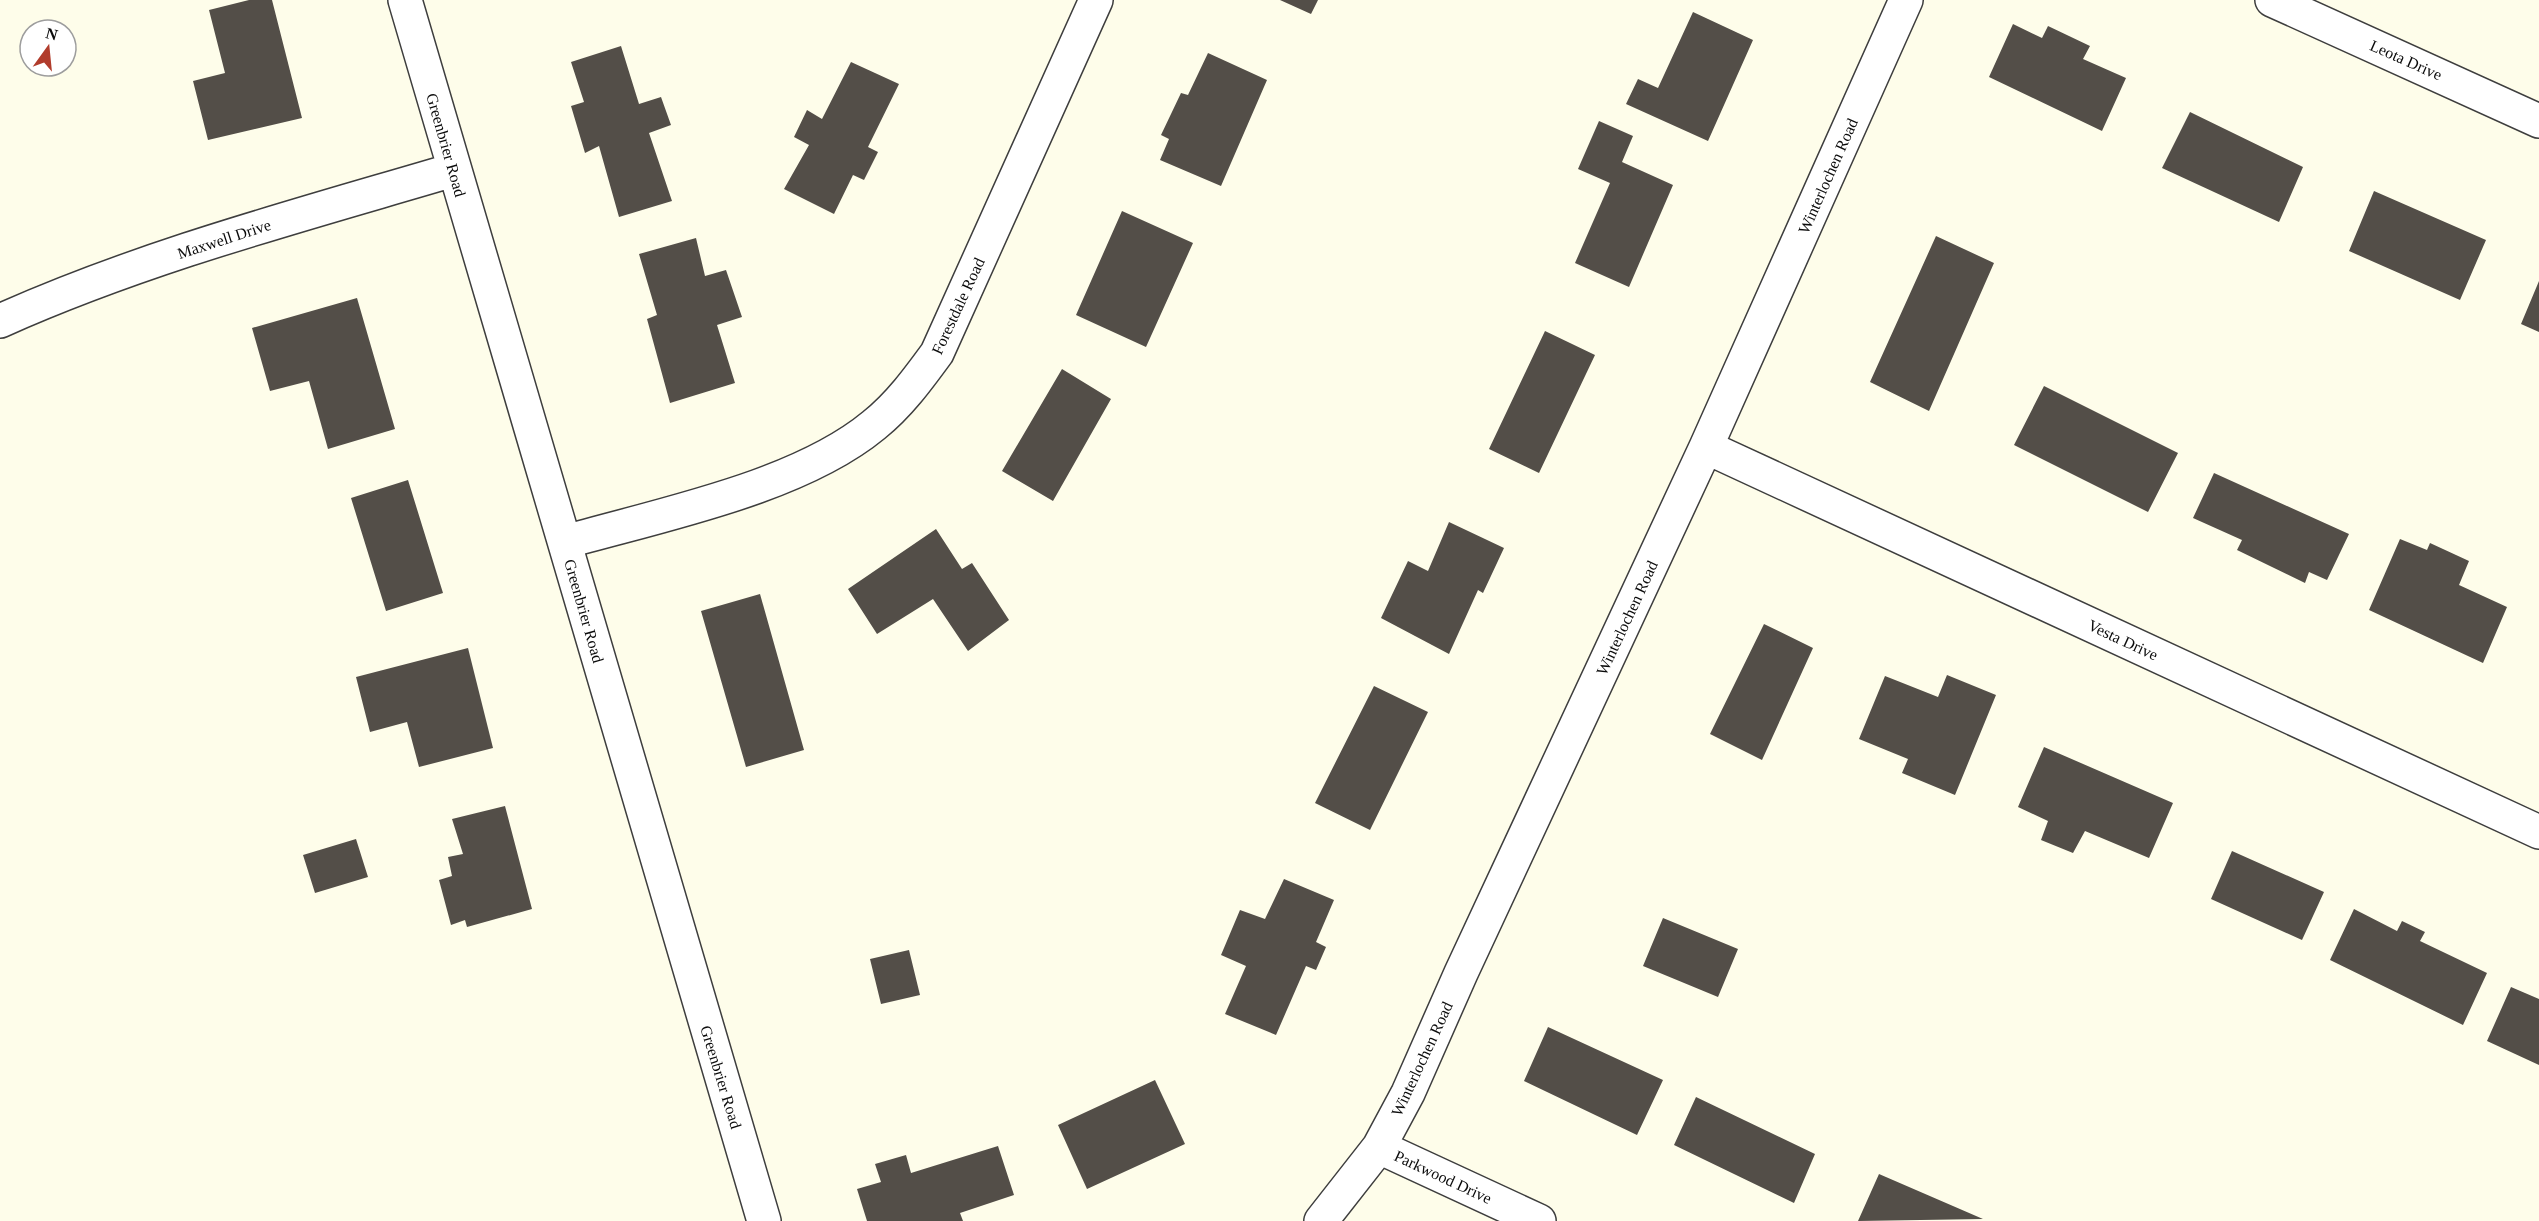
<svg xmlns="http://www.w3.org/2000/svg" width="2539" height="1221" viewBox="0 0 2539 1221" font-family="Georgia,serif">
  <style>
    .building { fill: #534e48 }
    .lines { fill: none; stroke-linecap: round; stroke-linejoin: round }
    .minor-casing { stroke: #3e3e3e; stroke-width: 36 }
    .minor { stroke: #fff; stroke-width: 33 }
    .labels { text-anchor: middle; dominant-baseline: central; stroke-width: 6; stroke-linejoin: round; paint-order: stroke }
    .street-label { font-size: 16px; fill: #0b0b0b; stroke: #fff }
  </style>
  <rect width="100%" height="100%" fill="#fefdea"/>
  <path class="building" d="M249,0H272L302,118L208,140L193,81L225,73L209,10Z
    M1280,0H1318L1311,14Z
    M1693,12L1753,40L1708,141L1626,104L1638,79L1658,88Z
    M2013,24L2042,38L2048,26L2090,46L2083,59L2126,78L2102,131L1989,77Z
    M621,46L639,104L661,97L671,125L649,133L672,201L619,217L599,146L585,153L571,106L584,102L571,62Z
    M1208,53L1267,80L1221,186L1160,160L1169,139L1161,135L1181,93L1188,95Z
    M851,62L899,84L868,147L878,152L864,180L853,175L834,214L784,189L809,145L794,137L807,110L822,119Z
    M2190,112L2303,167L2279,222L2162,168Z
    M1599,121L1633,136L1622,162L1673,185L1629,287L1575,263L1610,183L1578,169Z
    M2374,191L2486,240L2460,300L2349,251Z
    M1122,211L1193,243L1146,347L1076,315Z
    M1936,236L1994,263L1929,411L1870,382Z
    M696,238L705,276L726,270L742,317L717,325L735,383L670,403L647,319L657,315L639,254Z
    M2539,281V332L2521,324Z
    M357,298L395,429L328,449L309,381L270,391L252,328Z
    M1545,331L1595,355L1539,473L1489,449Z
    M1062,369L1111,399L1053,501L1002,471Z
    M2044,386L2178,453L2148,512L2014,445Z
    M2214,473L2349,534L2327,580L2309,572L2305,583L2237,550L2242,540L2193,518Z
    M408,480L443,593L386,611L351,498Z
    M1449,522L1504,548L1483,593L1478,590L1449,654L1381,618L1408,561L1428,571Z
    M936,529L962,569L972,563L1009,620L968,651L933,599L877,634L848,589Z
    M2400,539L2427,550L2430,543L2469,561L2459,585L2507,607L2483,663L2369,610Z
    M760,594L804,750L746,767L701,611Z
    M1764,624L1813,648L1762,760L1710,734Z
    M468,648L493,748L419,767L407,722L370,732L356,677Z
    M1947,675L1996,695L1955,795L1902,773L1908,759L1859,739L1885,676L1938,697Z
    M1374,686L1428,712L1370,830L1315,803Z
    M2044,747L2173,803L2149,858L2085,831L2073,853L2041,840L2048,821L2018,807Z
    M505,806L532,909L467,927L465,920L451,925L439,880L452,876L448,857L463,854L452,819Z
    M356,839L368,877L315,893L303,855Z
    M2232,851L2324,892L2302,940L2211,899Z
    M1284,879L1334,900L1316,942L1326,947L1316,970L1306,966L1276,1035L1225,1014L1246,966L1221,955L1240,910L1265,919Z
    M2354,909L2397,931L2402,921L2425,932L2420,941L2487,973L2463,1025L2330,960Z
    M1663,918L1738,949L1718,997L1643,966Z
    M909,950L920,995L881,1004L870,959Z
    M2511,987L2539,999V1065L2487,1041Z
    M1548,1027L1663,1080L1637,1135L1524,1081Z
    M1155,1080L1185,1144L1087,1189L1058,1125Z
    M1696,1097L1815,1154L1794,1203L1674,1145Z
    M998,1146L1014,1195L960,1213L963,1221H867L857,1189L881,1182L875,1164L906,1155L911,1173Z
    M1879,1174L1983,1219L1858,1221Z"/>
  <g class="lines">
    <defs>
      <path id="minor" d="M405,0L764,1221
        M2272,0L2539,121
        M0,321C145,256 301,215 453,170
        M1706,447L2539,832
        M565,542C659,515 798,488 874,425C899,405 918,379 937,353L1096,0
        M1379,1147L1539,1221
        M1321,1221L1379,1147L1408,1093L1461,973L1706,447L1906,0"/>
    </defs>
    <use href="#minor" class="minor-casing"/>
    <use href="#minor" class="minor"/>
  </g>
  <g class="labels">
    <g class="street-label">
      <text transform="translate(2406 60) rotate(24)">Leota Drive</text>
      <text transform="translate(446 145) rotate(74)">Greenbrier Road</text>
      <text transform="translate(1828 176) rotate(-66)">Winterlochen Road</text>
      <text transform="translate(224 239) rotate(-18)">Maxwell Drive</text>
      <text transform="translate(958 306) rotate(-65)">Forestdale Road</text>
      <text transform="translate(584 611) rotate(74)">Greenbrier Road</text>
      <text transform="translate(1627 618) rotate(-65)">Winterlochen Road</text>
      <text transform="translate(2123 640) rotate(25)">Vesta Drive</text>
      <text transform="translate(1422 1059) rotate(-65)">Winterlochen Road</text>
      <text transform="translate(721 1077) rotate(73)">Greenbrier Road</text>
      <text transform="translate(1443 1177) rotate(25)">Parkwood Drive</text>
    </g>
  </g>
  <g transform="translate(48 48) rotate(15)"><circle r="28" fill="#ffffff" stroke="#9d9d9d" stroke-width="1.5"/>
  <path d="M0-4.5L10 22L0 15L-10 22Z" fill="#b13c2c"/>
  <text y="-9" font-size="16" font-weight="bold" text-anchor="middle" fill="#0b0b0b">N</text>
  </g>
</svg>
